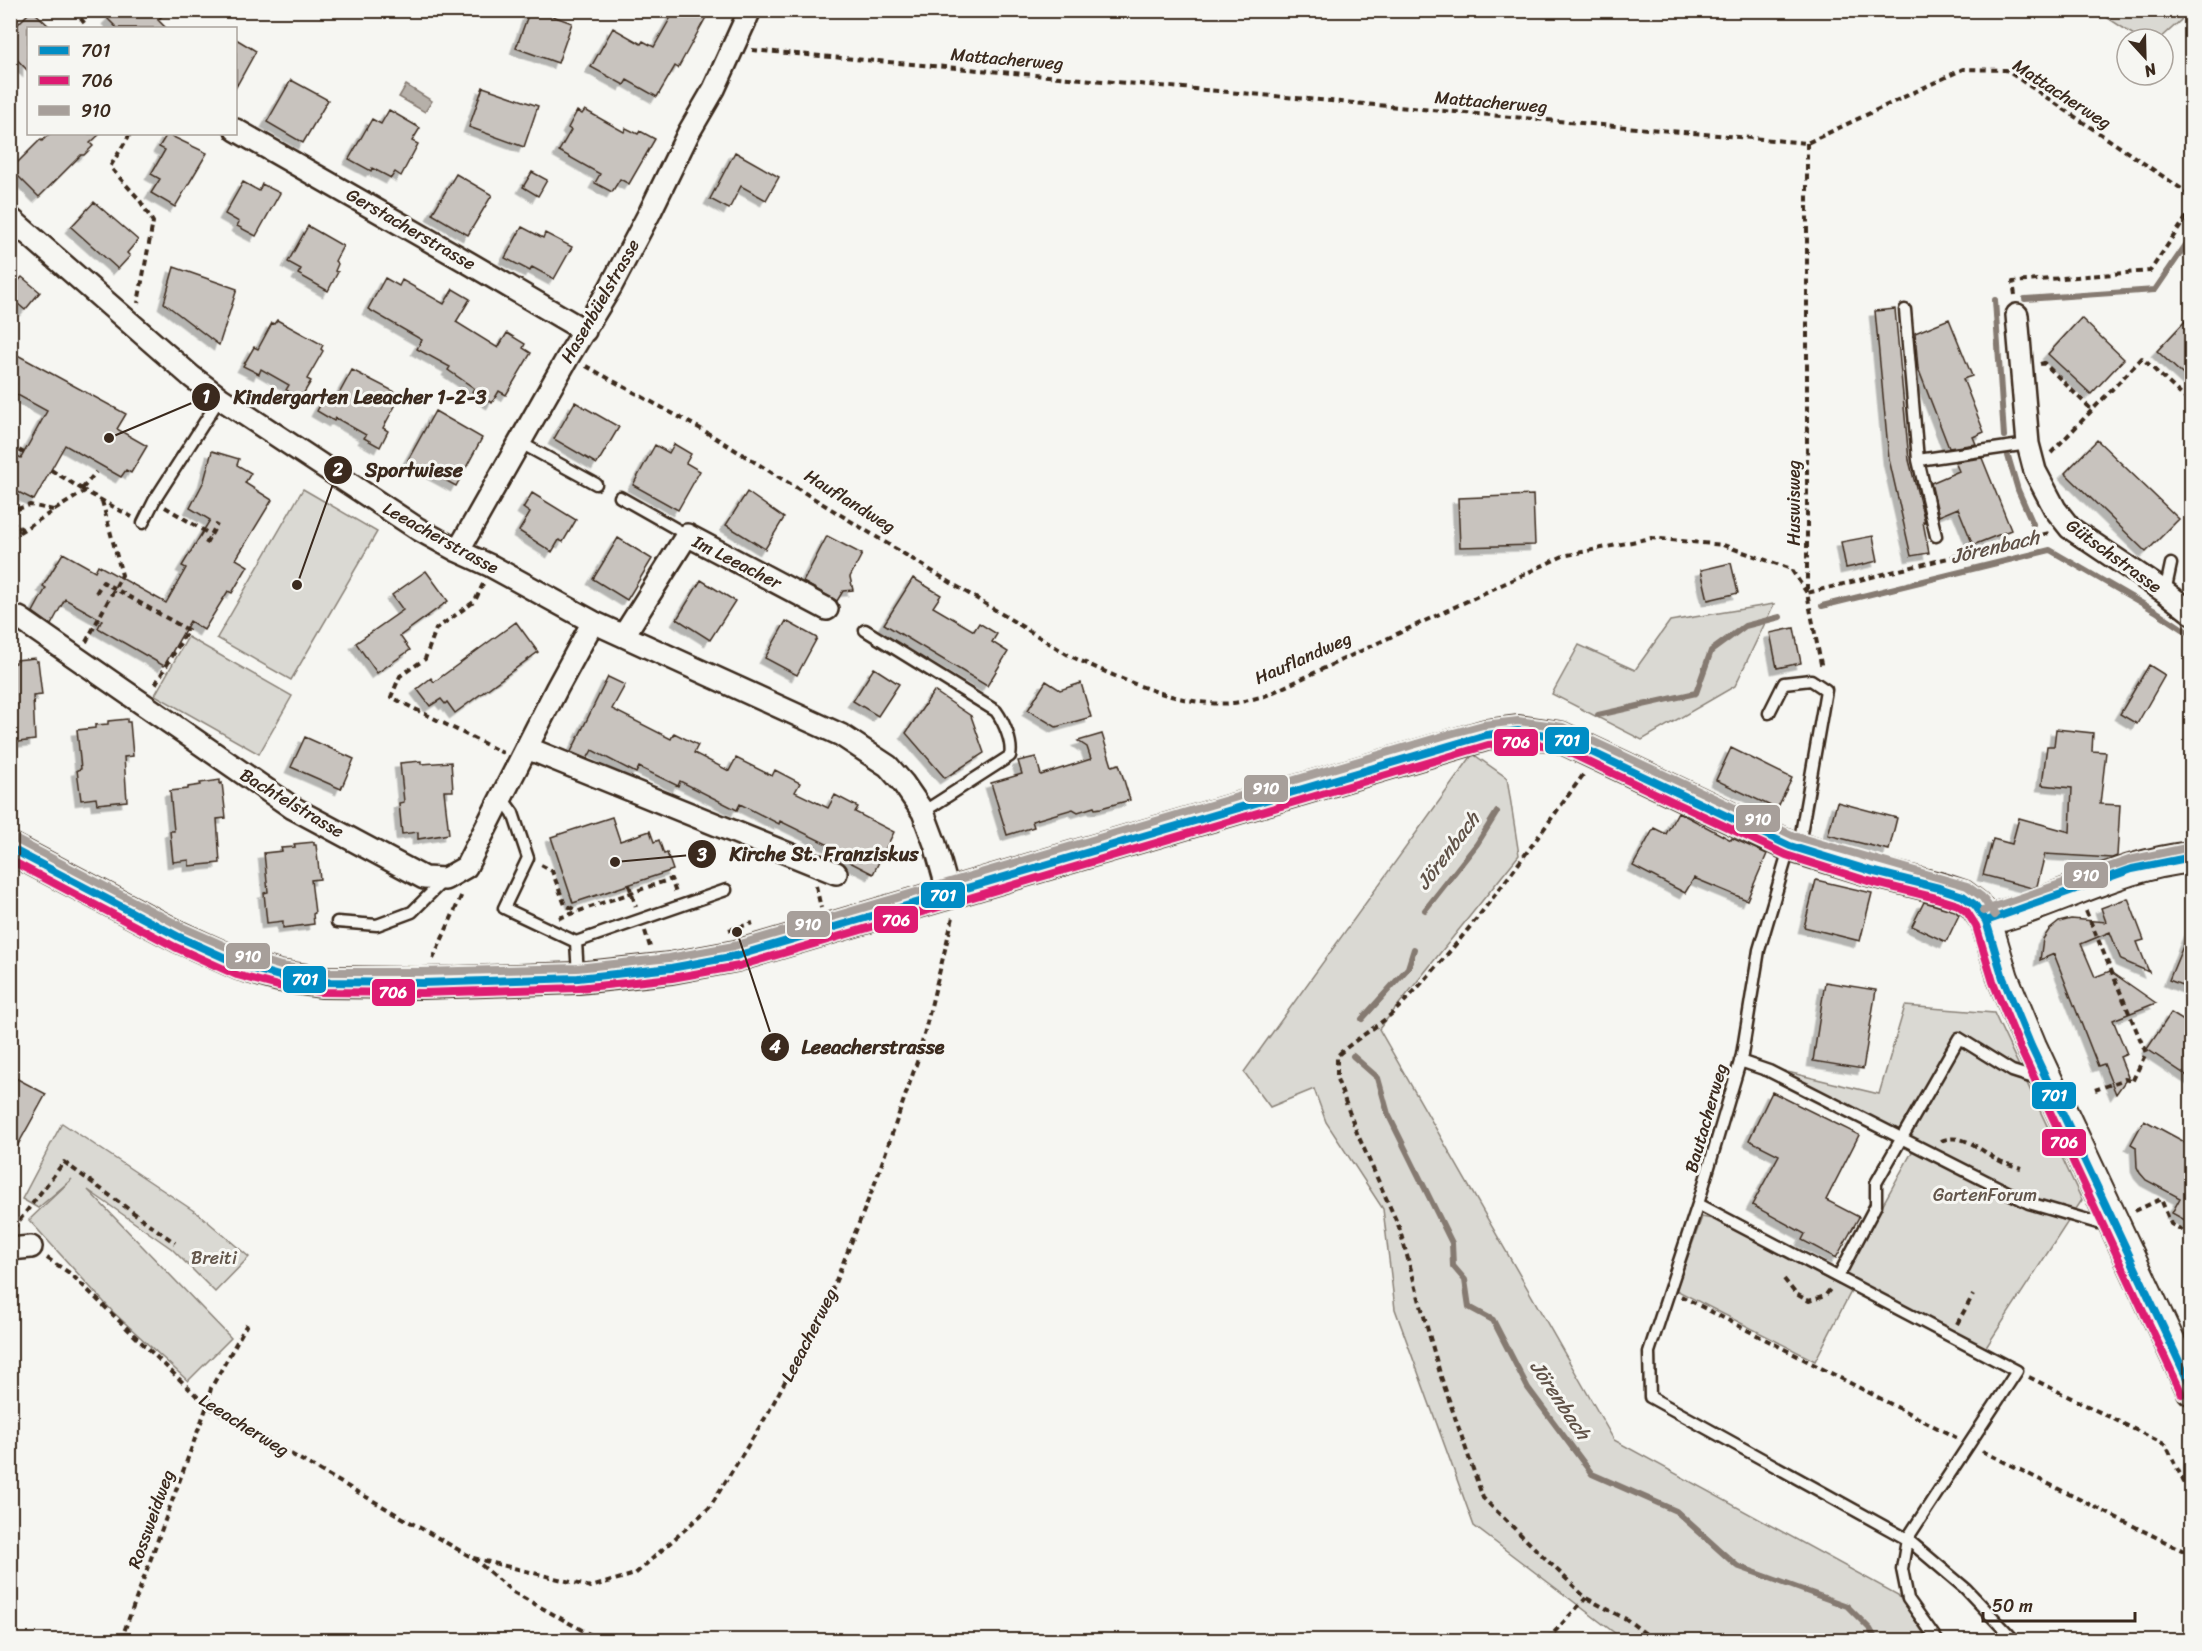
<svg xmlns="http://www.w3.org/2000/svg" width="2202" height="1651" viewBox="0 0 2202 1651" font-family="Sriracha,sans-serif">
  <style>
    .green { fill: #dad9d3; stroke: #8a8278; stroke-width: 1.5 }
    .water { fill: #b6b0a9; stroke: #857a71; stroke-width: 1.5 }
    .lines { fill: none; stroke-linecap: round; stroke-linejoin: round }
    .stream { stroke: #857a71; stroke-width: 6 }
    .building { fill: #c8c3be; stroke: #3b2a1e; stroke-width: 1.5; filter: url(#shadow) }
    .service-casing { stroke: #3b2a1e; stroke-width: 15 }
    .minor-casing { stroke: #3b2a1e; stroke-width: 26 }
    .secondary-casing { stroke: #3b2a1e; stroke-width: 34 }
    .path { stroke: #3b2a1e; stroke-width: 4; stroke-dasharray: 6 4.5; stroke-linecap: butt }
    .service { stroke: #f6f6f2; stroke-width: 10 }
    .minor { stroke: #f6f6f2; stroke-width: 21 }
    .secondary { stroke: #f6f6f2; stroke-width: 30 }
    .bus-1-casing { stroke: #f6f6f2; stroke-width: 12 }
    .bus-2-casing { stroke: #f6f6f2; stroke-width: 12 }
    .bus-3-casing { stroke: #f6f6f2; stroke-width: 12 }
    .bus-1 { stroke: #008dc5; stroke-width: 8 }
    .bus-2 { stroke: #de1a72; stroke-width: 8 }
    .bus-3 { stroke: #a79f9a; stroke-width: 8 }
    .labels { text-anchor: middle; dominant-baseline: central; stroke-width: 6; stroke-linejoin: round; paint-order: stroke }
    .street-label { font-size: 18px; fill: #3b2a1e; stroke: #f6f6f2 }
    .park-label { font-size: 18px; fill: #63564b; stroke: #f6f6f2 }
    .water-label { font-size: 20px; font-style: italic; fill: #605248; stroke: #f6f6f2 }
    .leader { fill: none; stroke: #3b2a1e; stroke-width: 2 }
    .callout-dot { fill: #3b2a1e; stroke: #f6f6f2; stroke-width: 2 }
    .mark-label { font-size: 18px; text-anchor: middle; font-weight: bold; fill: #fff }
    .callout-label { font-size: 20px; text-anchor: middle; font-weight: bold; fill: #3b2a1e; stroke: #f6f6f2; stroke-width: 6; stroke-linejoin: round; paint-order: stroke }
    .line-badge { stroke: #f6f6f2; stroke-width: 2 }
    .badge-label { font-size: 16px; text-anchor: middle; font-weight: bold; fill: #fff }
  </style>
  <defs>
    <filter id="shadow"><feDropShadow dx="-5.5" dy="5.5" stdDeviation="0" flood-color="#0004"/></filter>
  </defs>
  <rect width="100%" height="100%" fill="#f6f6f2"/>
  <filter id="ink" filterUnits="userSpaceOnUse"><feTurbulence type="fractalNoise" baseFrequency=".0167" numOctaves="2"/><feDisplacementMap in="SourceGraphic" scale="12" xChannelSelector="R" yChannelSelector="G"/><feConvolveMatrix kernelMatrix="1 2 1 2 8 2 1 2 1" color-interpolation-filters="sRGB"/></filter>
  <g filter="url(#ink)">
    <path class="green" d="M2097,11H2183L2181,20L2160,39H2140Z
      M303,489L377,532L291,680L217,638Z
      M1774,604L1735,686L1642,740L1552,694L1579,645L1635,670L1670,621Z
      M188,637L292,696L259,754L155,695Z
      M1473,754L1507,778L1519,855L1379,1029L1614,1440L1898,1595L1928,1640H1624L1474,1526L1395,1309L1383,1209L1326,1122L1314,1089L1270,1107L1244,1072Z
      M1905,1006L1994,1013L2082,1200L1985,1349L1856,1282L1815,1361L1676,1290L1702,1217L1717,1220L1838,1285L1918,1141L1775,1069L1879,1094Z
      M62,1123L200,1215L249,1257L215,1292L172,1249L88,1190L231,1338L188,1381L113,1312L29,1220L72,1179L38,1208L22,1199Z"/>
    <path class="water" d="M406,85L432,101L425,112L399,97Z"/>
    <g class="lines">
      <path class="stream" d="M2025,299L2155,290L2192,236
        M1995,300L2004,436
        M2008,456L2018,490L2033,524
        M1822,606L2050,550L2157,612L2192,635
        M1598,715L1696,693L1711,651L1745,626L1780,617
        M1425,910L1477,844L1497,812
        M1362,1019L1408,968L1414,949
        M1353,1056L1378,1078L1388,1114L1452,1243L1453,1266L1465,1280L1469,1307L1493,1320L1528,1388L1592,1474L1676,1511L1737,1566L1847,1606L1870,1629L1876,1640"/>
    </g>
    <path class="building" d="M32,10L51,28H28V71L10,52V35L17,28H14Z
      M117,10H168L158,20L166,28H117L108,19Z
      M530,10H536L572,23L558,63L516,48Z
      M675,10H710L678,68L675,66L657,97L627,80L624,85L591,67L613,28L641,44L643,41L654,47Z
      M236,39L256,51L236,87Z
      M291,80L328,100L303,143L267,122Z
      M483,87L538,106L524,147L469,127Z
      M389,110L420,128L412,141L418,144L401,176L395,172L391,178L372,168L371,171L349,159L372,119L381,124Z
      M585,110L624,132L626,128L638,134L640,131L655,139L629,184L620,179L612,192L595,183L600,174L559,151L571,130L568,128L577,111L582,114Z
      M49,134H100L90,143L93,146L84,155H81L39,197L11,169L41,139L42,141Z
      M167,134L207,153L175,207L151,193L160,179L151,174L165,150L159,147Z
      M735,152L779,177L766,200L741,186L729,209L710,199Z
      M532,172L547,180L538,196L523,187Z
      M456,174L492,195L468,235L432,214Z
      M243,182L259,191L262,184L280,193L256,236L237,226L239,222L225,214Z
      M94,202L138,240L127,253L130,256L118,269L71,227Z
      M308,226L343,246L335,261L338,264L335,271L338,272L328,291L298,274L301,269L288,262Z
      M522,227L543,238L545,233L572,247L554,279L532,267L530,271L505,258Z
      M174,267L237,289L219,345L164,303Z
      M22,277L40,292L25,310L10,297V290Z
      M385,278L399,286L402,280L444,304L453,289L470,299L456,322L498,348L507,333L525,344L523,348L531,353L506,395L499,391L492,403L472,392L474,388L448,370L450,367L417,349L422,340L368,309Z
      M1895,309L1909,460L1925,522H1923L1929,553L1911,556L1889,459L1875,311Z
      M2192,314V383L2157,351Z
      M2081,318L2124,359L2091,394L2048,354Z
      M1949,319L1972,376L1963,379L1984,432L1973,437L1976,444L1949,448L1918,368L1915,333Z
      M277,320L323,345L321,349L323,351L307,379L311,381L301,398L286,390L289,385L261,369L259,374L243,366L254,347L258,349L272,323L274,324Z
      M10,351L126,414L117,429L147,446L131,473L126,470L121,477L65,445L34,500L10,488V452L21,458L47,411L12,392L16,384L10,381Z
      M352,370L401,395L383,428L388,431L380,447L364,438L366,435L336,418L334,421L317,411L324,398L334,403Z
      M575,402L619,427L597,464L554,439Z
      M435,411L482,438L456,486L408,460Z
      M2097,440L2179,519L2146,552L2065,473Z
      M674,444L691,454L686,463L700,471L678,510L633,485L655,445L669,453Z
      M212,451L239,459L237,465L251,473L245,483L272,500L236,559L248,566L232,593L228,591L204,630L190,621L164,666L98,628L102,620L65,599L51,625L33,612L46,588L43,586L63,553L95,571L98,565L166,603L186,568L182,566L210,520L190,508L204,481Z
      M1982,458L2011,530L1973,545L1958,508L1939,516L1931,483L1959,471L1955,462Z
      M747,492L784,518L765,549L726,525Z
      M532,493L576,520L563,542L559,540L552,552L519,531L530,513L523,508Z
      M1533,495L1535,545L1460,547L1458,498Z
      M827,536L862,554L850,577L853,590L843,591L837,601L803,582Z
      M1873,536L1878,561L1846,568L1841,542Z
      M618,538L652,559L627,600L593,579Z
      M1731,563L1738,593L1708,600L1701,570Z
      M426,571L448,601L400,636L410,650L377,673L356,643L403,610L392,595Z
      M913,578L941,595L933,607L974,631L979,623L997,634L992,642L1008,652L987,686L884,624Z
      M701,580L735,601L710,640L677,619Z
      M786,621L817,638L797,675L765,658Z
      M516,622L538,652L455,713L447,702L445,704L441,699L430,706L417,689L431,678L434,682Z
      M1794,628L1801,663L1777,668L1770,633Z
      M35,658L36,661H38L42,695L33,696L35,740L10,743V663H16V660Z
      M2149,665L2165,675L2137,724L2120,714Z
      M874,668L899,684L878,716L853,701Z
      M608,677L625,685L612,709L671,739L674,733L698,745L694,753L729,771L736,758L772,776L775,770L800,783L795,792L828,808L835,795L858,807L855,812L894,832L873,874L830,852L833,847L780,821L779,824L740,804L737,810L680,781L678,786L639,767L636,773L592,750L587,759L571,752Z
      M1046,681L1060,690L1081,683L1091,717L1056,727L1028,710Z
      M934,691L971,716L984,753L945,778L906,733Z
      M127,719V722H130L133,756L124,757L127,801L97,804L96,798L81,800L77,770L81,769L77,730L95,728V725L108,724V721Z
      M2056,729L2093,733L2092,751L2106,752L2100,804L2120,805L2117,856L2112,858L2045,854L2037,886L2032,888L1983,875L1993,839L2012,844L2019,818L2070,832L2072,788L2042,785L2047,746H2054Z
      M1102,734L1112,766L1119,764L1130,800L1101,808L1095,809L1094,807L1078,812L1073,809L1032,821L1034,827L1007,835L991,783L1022,774L1018,761L1036,757L1041,775L1091,759L1087,747L1078,741Z
      M305,737L354,759L341,789L291,767Z
      M1731,748L1792,778L1777,809L1716,780Z
      M421,761V764L451,762L453,791H444L449,834L418,839V832L402,834L399,803L404,802L400,763Z
      M220,780V784L222,783L226,818L217,819L220,863L189,866V860L173,862L170,831H174L170,791L188,789V787L201,785L200,783Z
      M1837,802L1897,818L1889,850L1828,835Z
      M1678,812L1731,840L1732,838L1767,854L1747,900L1694,878L1685,893L1633,866L1654,828L1666,834Z
      M612,817L620,841L650,831L654,842L659,840L664,854L667,853L673,870L573,903L551,837Z
      M314,842V845H316L320,879L311,880L315,913L313,914L314,924L283,928V921L267,923L264,893L268,892L264,853L282,851L281,848L295,847L294,844Z
      M1816,880L1872,893L1860,941L1804,927Z
      M2128,898L2144,940L2137,942L2149,972L2121,960L2110,932L2081,944L2095,977L2110,971L2156,1003L2113,1020L2127,1054L2120,1057L2128,1077L2116,1094L2104,1064L2098,1066L2054,954L2040,960L2043,939L2049,930L2059,922L2071,919L2106,922L2101,908Z
      M1924,902L1955,911L1959,915L1946,942L1912,926Z
      M2191,927H2192V989L2169,980Z
      M1825,982L1876,990L1863,1069L1813,1061Z
      M2171,1013L2192,1026V1079L2147,1049Z
      M10,1075L46,1094L10,1159Z
      M1772,1092L1859,1135L1826,1200L1859,1217L1836,1258L1802,1240L1805,1234L1752,1205L1779,1155L1749,1140Z
      M2144,1120L2192,1146V1224L2172,1213L2180,1198L2146,1180L2140,1173L2137,1167L2136,1147L2131,1144Z"/>
    <g class="lines">
      <defs>
        <path id="service" d="M1905,310L1918,460
          M519,442L596,484
          M620,497L687,535
          M143,523L154,501L220,398
          M1936,536L1918,460L2028,444
          M2165,592L2171,564
          M865,630L996,711C1004,722 1013,743 1010,756L923,812
          M1769,713L1784,683L1811,680L1826,690L1799,845
          M502,798L513,813L528,858L504,908L576,942L578,975
          M1789,849L1759,950L1742,1055L1698,1204L1649,1352L1650,1397L1907,1539L1966,1589L2014,1640
          M337,922L377,925L412,912L445,879
          M576,942L726,890
          M1740,1061L1769,1071L2029,1203L2098,1223L2108,1219
          M1698,1204L2017,1371L1907,1539L1902,1569L1908,1599L1937,1640
          M1838,1277L1876,1205V1183L1959,1038L2012,1071L2040,1080"/>
        <path id="minor" d="M236,130L469,263L585,331
          M10,218L192,377L220,398L418,529L458,551L491,566L593,622L841,735L888,766L903,783L923,812L935,844L949,894
          M2017,315L2028,444L2035,471L2055,509L2070,528L2165,592L2192,613
          M458,551L568,357L610,288L650,212L689,132L714,89L750,10
          M19,618L293,808L424,878L445,879L466,867L557,688L593,622
          M624,635L687,535L827,609
          M527,748L836,873
          M10,1249L31,1247"/>
        <path id="secondary" d="M10,848L179,937L241,965L279,976L321,982L422,983L578,978L671,968L736,956L1486,735L1518,731L1560,737L1790,846L1871,871L1939,888L1963,896L1975,905L1986,921L2003,978L2031,1046L2192,1390
          M1986,921C2003,915 2021,911 2038,904C2090,885 2135,863 2192,857"/>
      </defs>
      <use href="#service" class="service-casing"/>
      <use href="#minor" class="minor-casing"/>
      <use href="#secondary" class="secondary-casing"/>
      <path class="path" d="M74,10L86,25
        M752,50L1807,143L1963,69L2006,70L2192,196
        M130,134L110,167L139,199L153,222L138,303
        M1807,143V593L2049,533
        M2015,295L2013,282L2150,271L2192,209
        M2040,364L2044,363L2092,410
        M586,366L701,429L1070,656C1117,677 1180,708 1233,703C1244,702 1255,698 1265,696L1563,556L1651,538L1723,545L1791,569L1807,593L1822,669
        M10,445L24,453
        M2051,453L2142,358L2192,405
        M51,470L85,491
        M82,489L96,472
        M165,507L211,535
        M10,516L14,510L30,505L53,510
        M10,521L22,529
        M10,538L85,491L132,517
        M206,544L217,524
        M483,584L475,601L436,629L425,659L400,676L391,697L503,753
        M96,593L103,582L188,630L153,688
        M86,642L122,575L102,501
        M1583,775C1526,853 1469,936 1401,1005C1382,1025 1357,1037 1337,1056V1079L1357,1133L1399,1227L1441,1377L1483,1498L1586,1598L1626,1619L1654,1640
        M541,865L552,871L565,905L578,911
        M629,885L636,907
        M816,886L821,908
        M2086,911L2146,1053L2132,1082L2125,1079L2095,1090
        M559,918L671,879L676,893
        M729,930L753,923
        M645,931L650,947
        M433,959L463,892
        M1941,1141C1965,1131 1982,1153 2002,1162C2008,1164 2015,1166 2021,1168
        M2135,1211L2161,1199L2171,1224L2192,1235
        M13,1229L64,1162L175,1243
        M47,1258L71,1274L207,1406L473,1558L591,1587L635,1574L709,1508L767,1415L827,1303L875,1183L918,1059L953,917
        M1784,1279L1796,1294L1809,1301L1825,1296L1831,1288
        M1681,1296L1957,1438
        M1957,1324L1973,1295
        M2029,1377L2166,1445L2192,1499
        M1982,1451L2192,1555
        M473,1558L513,1592L600,1640
        M121,1640L207,1406L211,1388L247,1324
        M1547,1640L1586,1598"/>
      <use href="#service" class="service"/>
      <use href="#minor" class="minor"/>
      <use href="#secondary" class="secondary"/>
      <defs>
        <path id="bus-1" d="M10,848L179,937L241,965L279,976L321,982L422,983L578,978L671,968L736,956L1486,735L1518,731L1560,737L1790,846L1871,871L1939,888L1963,896L1975,905L1986,921L2003,978L2031,1046L2192,1389
          M1986,921L2132,869L2192,857"/>
        <path id="bus-2" d="M10,860L175,947L237,975L278,986L321,992L422,993L578,988L672,978L739,966L1488,745L1518,742L1557,747L1786,855L1868,881L1936,898L1958,905L1967,912L1976,926L1993,982L2021,1050L2182,1394"/>
        <path id="bus-3" d="M15,839L184,928L245,955L281,966L322,972H422L577,968L669,958L734,946L1450,734L1483,725L1518,721L1563,727L1794,836L1967,886L1982,897L1995,915
          M1983,911L2129,860L2191,847"/>
      </defs>
      <use href="#bus-1" class="bus-1-casing"/>
      <use href="#bus-2" class="bus-2-casing"/>
      <use href="#bus-3" class="bus-3-casing"/>
      <use href="#bus-1" class="bus-1"/>
      <use href="#bus-2" class="bus-2"/>
      <use href="#bus-3" class="bus-3"/>
    </g>
  </g>
  <g class="labels">
    <g class="street-label">
      <text transform="translate(1007 59) rotate(5)">Mattacherweg</text>
      <text transform="translate(2062 94) rotate(33)">Mattacherweg</text>
      <text transform="translate(1491 102) rotate(5)">Mattacherweg</text>
      <text transform="translate(411 229) rotate(30)">Gerstacherstrasse</text>
      <text transform="translate(600 301) rotate(-60)">Hasenbüelstrasse</text>
      <text transform="translate(850 501) rotate(32)">Hauflandweg</text>
      <text transform="translate(1794 503) rotate(-90)">Huswisweg</text>
      <text transform="translate(441 538) rotate(29)">Leeacherstrasse</text>
      <text transform="translate(2114 556) rotate(36)">Gütschstrasse</text>
      <text transform="translate(737 562) rotate(27)">Im Leeacher</text>
      <text transform="translate(1303 658) rotate(-24)">Hauflandweg</text>
      <text transform="translate(292 803) rotate(31)">Bachtelstrasse</text>
      <text transform="translate(1706 1118) rotate(-74)">Bautacherweg</text>
      <text transform="translate(809 1335) rotate(-63)">Leeacherweg</text>
      <text transform="translate(244 1425) rotate(32)">Leeacherweg</text>
      <text transform="translate(151 1519) rotate(-70)">Rossweidweg</text>
    </g>
    <g class="park-label">
      <text x="1985" y="1195">GartenForum</text>
      <text x="214" y="1258">Breiti</text>
    </g>
    <g class="water-label">
      <text transform="translate(1995 547) rotate(-13)">Jörenbach</text>
      <text transform="translate(1448 851) rotate(-53)">Jörenbach</text>
      <text transform="translate(1560 1400) rotate(56)">Jörenbach</text>
    </g>
  </g>
  <path class="leader" d="M109 438L206 397M297 585L338 470M615 862L702 854M737 932L775 1047"/>
  <g class="callout-dot">
    <circle cx="109" cy="438" r="6"/>
    <circle cx="297" cy="585" r="6"/>
    <circle cx="615" cy="862" r="6"/>
    <circle cx="737" cy="932" r="6"/>
    <circle cx="206" cy="397" r="15"/>
    <circle cx="338" cy="470" r="15"/>
    <circle cx="702" cy="854" r="15"/>
    <circle cx="775" cy="1047" r="15"/>
  </g>
  <g class="mark-label">
    <text x="206" y="403">1</text>
    <text x="338" y="476">2</text>
    <text x="702" y="861">3</text>
    <text x="775" y="1053">4</text>
  </g>
  <g class="callout-label">
    <text x="360" y="404">Kindergarten Leeacher 1-2-3</text>
    <text x="414" y="477">Sportwiese</text>
    <text x="824" y="861">Kirche St. Franziskus</text>
    <text x="873" y="1054">Leeacherstrasse</text>
  </g>
  <g class="line-badge">
    <rect x="1544" y="726" width="46" height="29" rx="6" fill="#008dc5"/>
    <rect x="1493" y="728" width="46" height="29" rx="6" fill="#de1a72"/>
    <rect x="1243" y="774" width="46" height="29" rx="6" fill="#a79f9a"/>
    <rect x="1735" y="804" width="46" height="29" rx="6" fill="#a79f9a"/>
    <rect x="2063" y="861" width="46" height="28" rx="6" fill="#a79f9a"/>
    <rect x="920" y="881" width="46" height="28" rx="6" fill="#008dc5"/>
    <rect x="873" y="905" width="46" height="29" rx="6" fill="#de1a72"/>
    <rect x="786" y="910" width="45" height="28" rx="6" fill="#a79f9a"/>
    <rect x="225" y="942" width="46" height="28" rx="6" fill="#a79f9a"/>
    <rect x="282" y="965" width="45" height="29" rx="6" fill="#008dc5"/>
    <rect x="371" y="978" width="45" height="29" rx="6" fill="#de1a72"/>
    <rect x="2031" y="1081" width="46" height="29" rx="6" fill="#008dc5"/>
    <rect x="2041" y="1128" width="46" height="29" rx="6" fill="#de1a72"/>
  </g>
  <g class="badge-label">
    <text x="1567" y="746">701</text>
    <text x="1516" y="748">706</text>
    <text x="1266" y="794">910</text>
    <text x="1758" y="825">910</text>
    <text x="2086" y="881">910</text>
    <text x="943" y="901">701</text>
    <text x="896" y="926">706</text>
    <text x="808" y="930">910</text>
    <text x="248" y="962">910</text>
    <text x="305" y="985">701</text>
    <text x="393" y="998">706</text>
    <text x="2054" y="1101">701</text>
    <text x="2064" y="1148">706</text>
  </g>
  <rect width="2202" height="1651" fill="none" stroke="#f6f6f2" stroke-width="36"/>
  <rect x="18" y="18" width="2166" height="1615" fill="none" stroke="#3b2a1e" stroke-width="2" filter="url(#ink)"/>
  <rect x="27" y="27" width="210" height="108" fill="#f6f6f2" stroke="#aba49d" stroke-width="1.5"/>
  <rect x="39" y="46" width="30" height="9" fill="#008dc5" stroke="#aba49d" stroke-width="1.5"/>
  <text x="81" y="57" font-size="18" fill="#3b2a1e">701</text>
  <rect x="39" y="76" width="30" height="9" fill="#de1a72" stroke="#aba49d" stroke-width="1.5"/>
  <text x="81" y="87" font-size="18" fill="#3b2a1e">706</text>
  <rect x="39" y="106" width="30" height="9" fill="#a79f9a" stroke="#aba49d" stroke-width="1.5"/>
  <text x="81" y="117" font-size="18" fill="#3b2a1e">910</text>
  <g transform="translate(2145 57) rotate(158)"><circle r="28" fill="#f6f6f2" stroke="#aba49d" stroke-width="1.5"/>
  <path d="M0-4.5L10 22L0 15L-10 22Z" fill="#3b2a1e"/>
  <text y="-9" font-size="16" font-weight="bold" text-anchor="middle" fill="#3b2a1e">N</text>
  </g>
  <path d="M1983 1612v9h152v-9" fill="none" stroke="#3b2a1e" stroke-width="3"/>
  <text x="1992" y="1612" font-size="18" fill="#3b2a1e" stroke="#f6f6f2" stroke-width="4.5" paint-order="stroke">50 m</text>
</svg>
